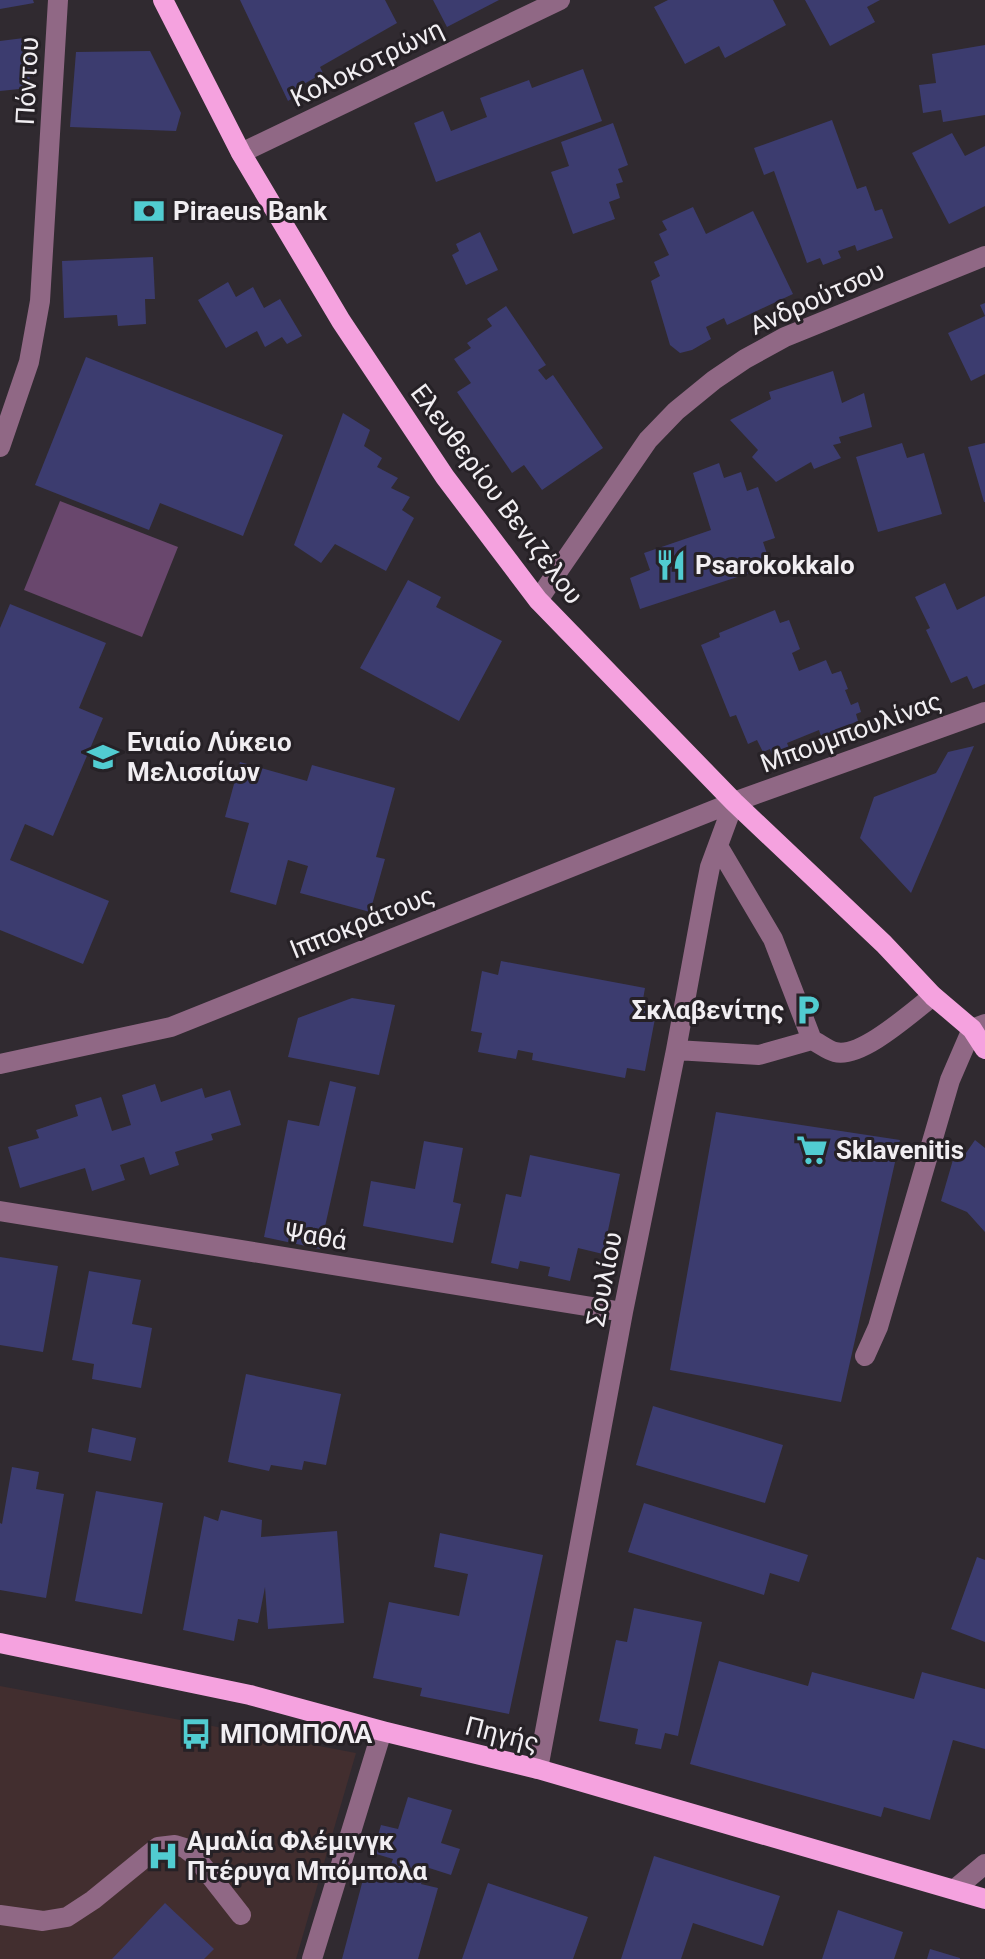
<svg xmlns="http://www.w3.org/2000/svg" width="985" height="1959" viewBox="0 0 985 1959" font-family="Roboto,sans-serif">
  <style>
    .medical { fill: #422e2f }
    .green { fill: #69476d }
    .building { fill: #3c3c6f }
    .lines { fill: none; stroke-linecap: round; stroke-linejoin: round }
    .minor { stroke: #906885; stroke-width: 20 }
    .major { stroke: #f5a2df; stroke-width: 20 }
    .labels { text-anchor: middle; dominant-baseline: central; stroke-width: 6; stroke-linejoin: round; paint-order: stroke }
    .street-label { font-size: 26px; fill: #f1eef2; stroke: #262126 }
    .poi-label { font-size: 26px; font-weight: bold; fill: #f1eef2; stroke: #262126; text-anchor: start }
  </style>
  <rect width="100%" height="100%" fill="#302a30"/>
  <path class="medical" d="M0,1686L356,1753L296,1959H0Z"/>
  <path class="green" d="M60,501L178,547L142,637L24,590Z"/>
  <path class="building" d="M0,0H33L34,3L0,9Z
    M240,0H385L397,23L320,67L323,73L297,88L300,93L288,101Z
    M433,0H499L447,27Z
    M668,0H773L786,25L725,58L719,46L685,64L654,7Z
    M805,0H880L867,7L875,22L830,46Z
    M32,37L29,88L0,91V41Z
    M985,45V115L943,122L941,110L923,113L919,85L936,83L932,54Z
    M150,51L181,113L176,131L70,127L76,52Z
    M583,69L602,121L436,182L414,123L443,111L451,131L487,117L480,98L529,80L532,88Z
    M832,120L857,189L866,186L875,211L882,209L893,238L857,251L855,245L838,251L841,258L823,265L820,258L807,263L774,171L764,175L754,148Z
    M613,123L628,165L618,169L623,182L616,184L620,198L609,202L615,219L573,234L551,172L569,166L561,142Z
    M952,133L965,156L985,146V206L949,224L912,153Z
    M693,207L706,234L753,211L793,294L727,325L724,318L706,327L711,339L692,350L680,353L670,345L651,281L660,276L654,262L669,255L659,234L667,230L662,221Z
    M480,232L498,270L466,285L452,255L459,251L456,244Z
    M153,257L155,299H145L146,324L118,326L117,315L64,318L62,261Z
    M228,282L236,297L253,287L264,308L280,299L302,336L287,344L282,337L265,347L257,331L226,348L198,300Z
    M985,303V374L971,381L948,333L985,316L980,305Z
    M506,306L546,365L538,370L546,380L553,375L603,448L542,490L524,465L512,473L457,392L471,383L454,359L471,348L467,343L492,326L487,319Z
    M86,357L283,435L243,536L160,503L149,530L35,485Z
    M833,371L842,403L864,393L872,427L839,437L841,443L833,445L841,458L814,469L811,462L776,482L752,457L758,450L730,420L771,399L769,392Z
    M343,413L370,430L364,446L382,458L377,467L398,478L391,488L410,497L402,510L414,518L386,571L335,544L321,563L294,545Z
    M902,443L907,458L924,453L942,514L878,532L856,457Z
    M985,443V502H984L968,447Z
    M719,463L724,478L741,472L747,491L758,487L775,538L763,542L771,566L640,609L630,578L650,570L644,553L711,530L693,473Z
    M408,580L441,597L436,607L502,641L459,721L360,668Z
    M945,583L957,610L985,596V684L973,689L967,676L951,683L926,630L930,628L915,597Z
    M10,604L106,643L79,708L103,718L53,836L25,824L10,860L109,901L83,964L0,930V628Z
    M775,610L780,623L789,620L800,649L792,653L799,671L826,660L832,674L841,671L848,689L845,690L851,705L858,702L861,712L856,714L858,721L821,736L819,730L787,743L789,748L772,755L770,749L763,752L757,740L748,744L736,715L730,717L701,645L720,637L719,633Z
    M974,746L911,893L860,838L874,797L936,773L948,752Z
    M240,762L307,781L312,765L395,788L376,857L385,859L370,912L300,893L308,866L288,860L276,905L230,892L249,823L225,817Z
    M501,961L645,988L642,1005L657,1008L645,1071L627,1068L625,1078L532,1060L533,1053L518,1050L516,1059L478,1052L482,1033L471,1031L482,971L498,975Z
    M352,998L395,1005L379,1075L288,1057L298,1018Z
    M330,1081L356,1087L320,1249L264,1237L288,1120L319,1126Z
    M155,1084L161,1102L202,1088L205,1098L230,1090L241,1125L211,1134L213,1140L175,1152L179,1165L150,1175L144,1157L120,1165L125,1180L92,1191L85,1168L20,1188L8,1147L39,1138L36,1130L78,1116L75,1105L101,1097L112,1131L131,1125L122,1095Z
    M716,1112L900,1140L841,1402L670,1370Z
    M975,1140L985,1148V1232L967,1212L941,1201L957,1146L966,1153Z
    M424,1141L463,1148L453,1202L461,1204L453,1243L363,1226L371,1181L415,1189Z
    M530,1155L620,1174L603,1254L578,1248L570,1281L548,1276L550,1267L520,1261L518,1269L491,1263L506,1194L521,1197Z
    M0,1257L58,1266L43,1352L0,1345Z
    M89,1271L141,1280L132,1324L152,1328L141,1388L92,1379L94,1364L72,1360Z
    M246,1374L341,1394L326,1465L304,1461L302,1470L271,1465L269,1471L228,1462Z
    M653,1406L783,1445L765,1503L636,1465Z
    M92,1428L136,1438L131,1461L88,1452Z
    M12,1467L39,1472L36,1489L64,1494L46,1598L0,1590V1523L2,1524Z
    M96,1491L163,1503L142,1614L75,1601Z
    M644,1503L808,1555L799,1582L770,1573L764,1595L628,1552Z
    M221,1510L262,1520L261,1537L337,1531L344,1623L268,1629L265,1587L258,1623L238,1619L234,1641L183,1630L204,1516L218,1521Z
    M440,1533L543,1555L509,1714L420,1696L422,1688L373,1678L389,1602L459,1616L468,1574L434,1567Z
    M977,1557L985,1560V1642L951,1629Z
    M634,1608L702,1622L678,1736L665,1733L661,1749L635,1744L638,1729L599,1721L616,1640L627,1642Z
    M719,1661L808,1686L812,1672L914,1699L922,1672L985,1689V1749L953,1740L930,1820L884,1807L881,1817L690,1764Z
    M408,1797L452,1810L441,1843L460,1849L451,1875L426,1867L421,1884L438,1888L418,1959H342L366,1868L387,1874L393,1859L373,1853L381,1825L398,1829Z
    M654,1856L780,1896L763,1946L693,1923L681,1959H621Z
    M488,1883L588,1917L573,1959H462Z
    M165,1903L214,1949L204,1959H112Z
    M838,1910L903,1932L894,1959H822Z
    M930,1949L960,1958V1959H927Z"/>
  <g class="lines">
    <path class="minor" d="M241,153L560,0
      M0,447L29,362L40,301L58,0
      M538,600L648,440L676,411L714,380L745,359L785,337L985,256
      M718,846L773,939L812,1040C819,1043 827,1050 835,1052C861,1059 912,1012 933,996
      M676,1050L759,1055L812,1040
      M0,1064L171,1027L734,802L985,712
      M0,1211L623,1312
      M865,1356L878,1327L950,1080L972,1029L985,1024
      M538,1769L623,1312L676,1050L705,892L710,867L734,802
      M955,1889L985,1864
      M0,1915L43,1921L67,1917L93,1900L158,1847L175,1845L185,1848L194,1855L241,1915
      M312,1959L382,1731"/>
    <path class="major" d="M163,0L241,153L341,321L445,477L538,600L734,802L884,944L933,996L972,1029L985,1049
      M0,1643L250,1695L382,1731L538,1769L985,1899"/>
  </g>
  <defs>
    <symbol id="bank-bare" viewBox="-9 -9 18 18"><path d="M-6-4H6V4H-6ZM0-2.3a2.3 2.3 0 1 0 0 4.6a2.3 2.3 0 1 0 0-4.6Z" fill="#51ccd1" stroke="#262126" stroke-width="2.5" paint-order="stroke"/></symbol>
    <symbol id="restaurant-bare" viewBox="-9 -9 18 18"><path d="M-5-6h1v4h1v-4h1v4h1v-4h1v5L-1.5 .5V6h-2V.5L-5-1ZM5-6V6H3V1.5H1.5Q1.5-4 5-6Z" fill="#51ccd1" stroke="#262126" stroke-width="2.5" paint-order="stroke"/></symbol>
    <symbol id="school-bare" viewBox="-9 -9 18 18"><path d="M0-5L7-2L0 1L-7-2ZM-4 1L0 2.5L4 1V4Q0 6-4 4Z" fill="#51ccd1" stroke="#262126" stroke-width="2.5" paint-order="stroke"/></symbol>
    <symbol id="parking-bare" viewBox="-9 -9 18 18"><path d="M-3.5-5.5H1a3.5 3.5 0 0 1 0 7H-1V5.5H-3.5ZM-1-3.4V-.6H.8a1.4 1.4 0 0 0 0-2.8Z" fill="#51ccd1" stroke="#262126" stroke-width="2.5" paint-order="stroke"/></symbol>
    <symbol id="supermarket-bare" viewBox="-9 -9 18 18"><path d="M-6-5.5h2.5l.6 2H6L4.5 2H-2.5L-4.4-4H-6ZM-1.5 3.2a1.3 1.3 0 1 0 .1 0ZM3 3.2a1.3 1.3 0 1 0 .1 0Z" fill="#51ccd1" stroke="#262126" stroke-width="2.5" paint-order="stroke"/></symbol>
    <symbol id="bus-bare" viewBox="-9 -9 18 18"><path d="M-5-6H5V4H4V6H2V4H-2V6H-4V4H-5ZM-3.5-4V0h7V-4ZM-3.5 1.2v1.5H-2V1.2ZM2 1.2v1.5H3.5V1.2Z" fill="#51ccd1" stroke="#262126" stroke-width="2.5" paint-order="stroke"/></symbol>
    <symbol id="hospital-bare" viewBox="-9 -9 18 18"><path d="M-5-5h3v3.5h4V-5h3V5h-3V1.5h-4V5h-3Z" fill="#51ccd1" stroke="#262126" stroke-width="2.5" paint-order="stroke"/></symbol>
  </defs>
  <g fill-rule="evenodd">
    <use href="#bank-bare" x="127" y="189" width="44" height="44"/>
    <use href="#restaurant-bare" x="649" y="543" width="44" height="44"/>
    <use href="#school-bare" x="81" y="735" width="44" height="44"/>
    <use href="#parking-bare" x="786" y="988" width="44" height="44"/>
    <use href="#supermarket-bare" x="790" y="1128" width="44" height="44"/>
    <use href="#bus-bare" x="174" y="1712" width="44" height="44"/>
    <use href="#hospital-bare" x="141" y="1834" width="44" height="44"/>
  </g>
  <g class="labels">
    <g class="street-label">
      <text transform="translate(367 63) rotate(-26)">Κολοκοτρώνη</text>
      <text transform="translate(27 81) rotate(-87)">Πόντου</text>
      <text transform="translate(817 298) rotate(-24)">Ανδρούτσου</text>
      <text transform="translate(497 494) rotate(53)">Ελευθερίου Βενιζέλου</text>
      <text transform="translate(851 732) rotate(-20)">Μπουμπουλίνας</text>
      <text transform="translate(362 922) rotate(-22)">Ιπποκράτους</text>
      <text transform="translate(316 1236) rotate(9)">Ψαθά</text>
      <text transform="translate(604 1279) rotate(-79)">Σουλίου</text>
      <text transform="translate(502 1734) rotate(14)">Πηγής</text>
    </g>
    <g class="poi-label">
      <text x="173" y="211">Piraeus Bank</text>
      <text x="695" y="565">Psarokokkalo</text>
      <text x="127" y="742">Ενιαίο Λύκειο<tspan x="127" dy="30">Μελισσίων</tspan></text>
      <text x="784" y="1010" text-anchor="end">Σκλαβενίτης</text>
      <text x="836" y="1150">Sklavenitis</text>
      <text x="220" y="1734">ΜΠΟΜΠΟΛΑ</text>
      <text x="187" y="1841">Αμαλία Φλέμινγκ<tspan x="187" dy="30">Πτέρυγα Μπόμπολα</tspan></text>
    </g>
  </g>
</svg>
